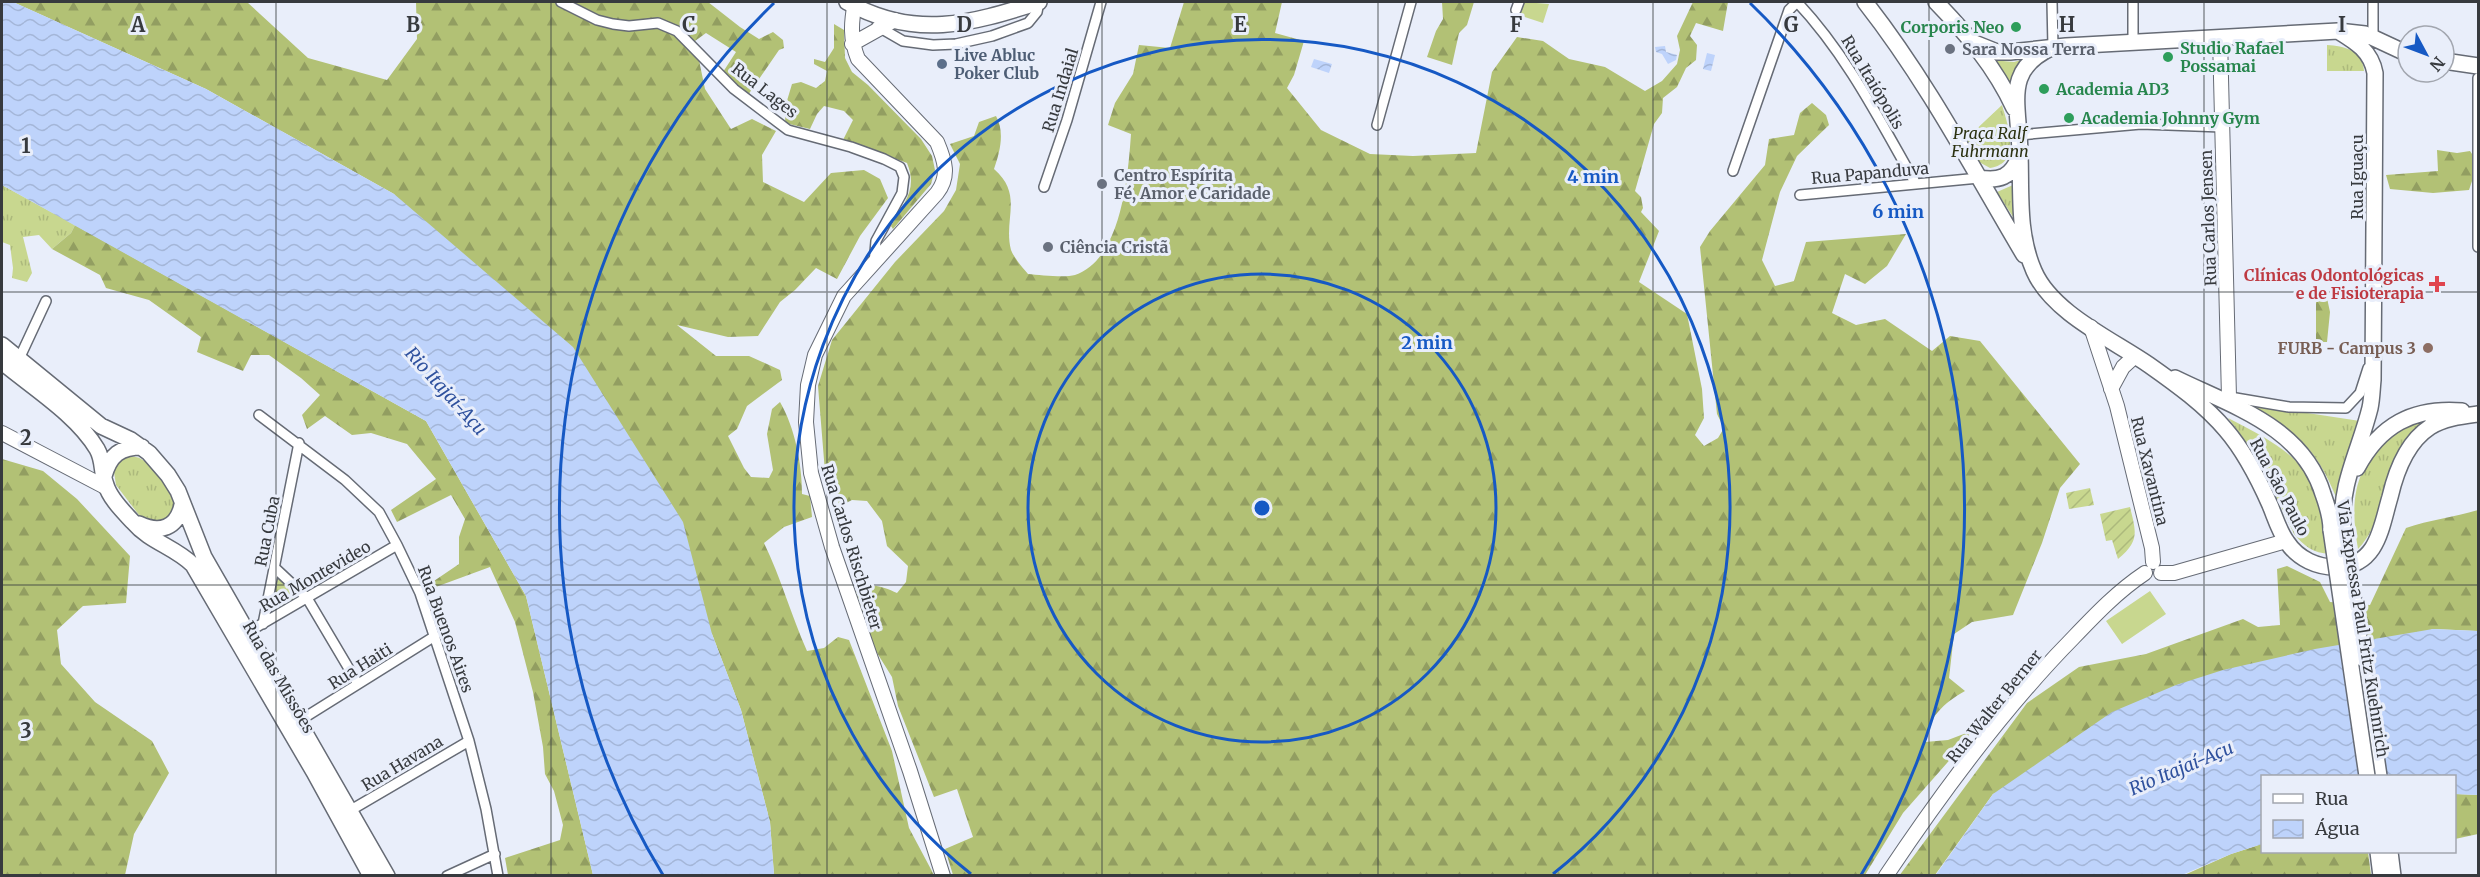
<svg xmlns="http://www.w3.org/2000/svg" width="2480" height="877" viewBox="0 0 2480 877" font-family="Merriweather,serif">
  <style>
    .grass { fill: url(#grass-tufts) }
    .forest { fill: url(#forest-firs) }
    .garden { fill: url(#garden-furrows) }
    .pitch { fill: #c8d78f }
    .water { fill: url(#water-waves) }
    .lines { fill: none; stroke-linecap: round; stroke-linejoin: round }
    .street-casing { stroke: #666b75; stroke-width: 12 }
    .secondary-casing { stroke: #666b75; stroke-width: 16 }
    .primary-casing { stroke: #666b75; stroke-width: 18 }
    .street { stroke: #fff; stroke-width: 9 }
    .secondary { stroke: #fff; stroke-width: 14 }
    .primary { stroke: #fff; stroke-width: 15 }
    .primary-bridge-casing { stroke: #666b75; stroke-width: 18; stroke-linecap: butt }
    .primary-bridge { stroke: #fff; stroke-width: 15 }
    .grid { fill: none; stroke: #373a3e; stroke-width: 1.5; stroke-opacity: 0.55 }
    .ring { fill: none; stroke: #1659c4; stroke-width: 3 }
    .leisure-dot { fill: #2e9e5b; stroke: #e9eefa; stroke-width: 2 }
    .worship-dot { fill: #6b7280; stroke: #e9eefa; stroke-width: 2 }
    .service-dot { fill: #5c6f8a; stroke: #e9eefa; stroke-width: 2 }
    .health-dot { fill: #e0444e; stroke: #e9eefa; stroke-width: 2 }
    .education-dot { fill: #8d6e63; stroke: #e9eefa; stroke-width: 2 }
    .labels { text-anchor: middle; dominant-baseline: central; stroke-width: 6; stroke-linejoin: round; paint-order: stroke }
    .leisure-label { font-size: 16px; font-weight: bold; fill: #27864d; stroke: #e9eefa; text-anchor: start }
    .worship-label { font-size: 16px; font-weight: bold; fill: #5b616d; stroke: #e9eefa; text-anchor: start }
    .service-label { font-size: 16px; font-weight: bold; fill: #4e5e75; stroke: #e9eefa; text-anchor: start }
    .street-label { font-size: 16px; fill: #373a3e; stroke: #e9eefa }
    .park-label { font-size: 16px; font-style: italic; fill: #2c3211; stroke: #e9eefa }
    .health-label { font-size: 16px; font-weight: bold; fill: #be3a42; stroke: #e9eefa; text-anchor: end }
    .education-label { font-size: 16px; font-weight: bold; fill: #785e54; stroke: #e9eefa; text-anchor: end }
    .water-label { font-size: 18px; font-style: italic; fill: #2f519e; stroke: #e9eefa }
    .grid-label { font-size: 20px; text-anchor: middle; font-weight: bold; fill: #373a3e; stroke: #e9eefa; stroke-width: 6; stroke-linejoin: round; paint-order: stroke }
    .centre { fill: #1659c4; stroke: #e9eefa; stroke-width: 3 }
    .ring-label { font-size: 18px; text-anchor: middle; font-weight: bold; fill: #1659c4; stroke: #e9eefa; stroke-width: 6; stroke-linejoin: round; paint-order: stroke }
  </style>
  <defs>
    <pattern id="grass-tufts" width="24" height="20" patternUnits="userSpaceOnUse" patternTransform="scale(1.5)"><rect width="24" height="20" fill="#c8d78f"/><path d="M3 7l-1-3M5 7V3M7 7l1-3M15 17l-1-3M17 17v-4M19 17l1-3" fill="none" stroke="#acb97c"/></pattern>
    <pattern id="forest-firs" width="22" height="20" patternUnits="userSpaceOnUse" patternTransform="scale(1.5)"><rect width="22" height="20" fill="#b2c175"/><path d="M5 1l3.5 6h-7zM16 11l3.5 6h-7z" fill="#929e61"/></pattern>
    <pattern id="garden-furrows" width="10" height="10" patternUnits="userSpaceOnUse" patternTransform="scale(1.5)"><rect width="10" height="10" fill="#c8d78f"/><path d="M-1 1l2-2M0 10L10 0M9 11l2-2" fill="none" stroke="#acb97c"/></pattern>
    <pattern id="water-waves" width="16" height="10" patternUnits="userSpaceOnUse" patternTransform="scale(1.5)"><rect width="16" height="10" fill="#bed3fb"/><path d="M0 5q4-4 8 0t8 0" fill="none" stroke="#a4b6d8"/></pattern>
  </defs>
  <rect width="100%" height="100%" fill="#e9eefa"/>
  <path class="grass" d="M2327,45C2344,46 2363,50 2364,71H2327Z
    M2024,59L2011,94L1992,60L2014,62Z
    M2002,105C2008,126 2022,163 1990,168L1979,162L1966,139Z
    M2,185L75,225L71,233L52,249L39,235L23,237L32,273L27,282L12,278L13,268L10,245L2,242Z
    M2013,185V217L1997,192Z
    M2249,404L2360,421L2343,466L2336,497C2316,448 2295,430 2249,404Z
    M2430,417C2418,429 2404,440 2396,456C2381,487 2383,523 2358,549C2350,503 2353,469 2389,437C2393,433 2398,427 2403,424C2410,420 2422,419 2430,417Z
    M2228,418C2303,456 2318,470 2330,554C2313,553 2304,546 2294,534C2275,494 2257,453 2228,418Z
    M127,457C131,457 137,456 141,459C158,468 176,492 174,511L163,522L153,523L142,519L116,485L114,472L118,462Z
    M278,576L301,598L272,614Z"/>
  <path class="forest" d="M13,2H247L308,58L387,80L417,39L416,2H708L740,27L759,39L773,32L783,40L784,48L779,50L748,95L736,87L723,72L736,52L706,33L695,41L705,89L731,129L752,119L776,131L762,155L763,182L804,202L831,173L864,170L880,179L888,198L860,236L837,279L816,268L795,290L780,302L758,336L728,337L677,325L716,356H749L780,370L782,380L747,406L737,429L728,436L744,468L751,477L769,478L773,470L767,434L772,409L780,402C795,428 802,464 802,494L810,496L812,517L784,527L764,543C781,578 791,615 807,651L824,648L838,637L849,640L892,751L909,828L934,875H774L770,822L741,710L712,634L394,194L206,89Z
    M1184,2H1282L1275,33L1304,41L1294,75L1287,88L1321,130L1370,154L1413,156L1476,153L1492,72L1517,37L1543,41L1569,59L1605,67L1645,91L1662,81L1677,64L1680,50L1677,36L1693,2H1728L1723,31L1696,23L1690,36L1697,45L1696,60L1686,68L1677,87L1663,98L1662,113L1654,124L1635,191L1641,197L1643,208L1641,212L1659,231L1639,282L1687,314L1702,389L1704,418L1695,435L1704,446L1718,438L1724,428L1717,414L1700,247L1710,231L1765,165L1769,139L1794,135L1800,113L1812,103L1826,115L1829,125L1797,156L1780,192L1762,260L1775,286L1794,281L1806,242L1906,234L1887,266L1865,284L1845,274L1832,313L1856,325L1885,319L1932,351L1950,336L1980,341L2080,464L2060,488L2042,543L2013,615L1972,622L1954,634L1949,678L1965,691C1944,703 1928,717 1925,742L1948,740L1969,732V738L1903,813L1865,875H953L945,849L973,837L957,789L934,797L898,706L892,677L874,648L856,592C867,580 884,587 897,593L906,582L908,566L887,546L882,521L867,501L852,500L840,506L825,472L818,386L832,340L895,262L944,211L956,190L960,164L950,144L974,136L979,122L996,116C1005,132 1000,152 994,169C1024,195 1003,219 1011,250C1014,258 1023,268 1028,274C1040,275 1065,278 1075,275C1122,259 1128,175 1131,134L1108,125L1115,103L1133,74L1139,45L1170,48Z
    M1442,2H1474L1467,25L1459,33L1452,65L1427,57L1436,31L1443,19Z
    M834,24L844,30L845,58L852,72L868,85L921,139L932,156L935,170L931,184L893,229L891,226C904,202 918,190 907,163L843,140L853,120L844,111L824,106L817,114L810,129L785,123L786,104L792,84L801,82L816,88L825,81L827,71L814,64V59L825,62L834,48Z
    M2437,150L2457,153L2470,151L2472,154L2473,178L2469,190L2433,193L2390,189L2386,175L2438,171Z
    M75,225L426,421L526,596L593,875H508L505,858L560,840L563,825L554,791L545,774L543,747L533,692L515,622L490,567L433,588L431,583L459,564V537L465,519L451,495L397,522L391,510L436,479L407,444L371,433L352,435L325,416L307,429L302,415L320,395L301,378L269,355H251L243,371L197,352L201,337L149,300L106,288L100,275L52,249L71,233Z
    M2321,298H2327L2330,312L2327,342H2316V301Z
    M2,459L43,471L77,499L130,556L126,603L83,606L57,630L61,664L95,702L152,741L169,773L134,834L125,875H2Z
    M2478,510V631L2433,629L1993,794L1935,875L1899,876L2027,703L2079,667L2146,654L2243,619L2258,627L2280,625L2277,569L2287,566L2320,582L2330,602L2370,605L2406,528C2429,520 2454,517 2478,510Z
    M2455,794L2478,795V834L2455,839Z
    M2262,844V852H2368L2371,875L2182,876L2231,854Z"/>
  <path class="garden" d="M2090,488L2094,505L2069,509L2066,493Z
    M2130,507C2136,532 2140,541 2118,559L2112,540L2106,541L2100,514Z"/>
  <path class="pitch" d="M1524,2L1549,4L1543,23L1519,15Z
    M1994,113L2005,124L1986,142L1975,131Z
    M2150,591L2166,614L2122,644L2106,621Z"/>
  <path class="water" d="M2,2H13L206,89L394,194L573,347L683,522L712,634L741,710L770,822L774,875H593L526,596L426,421L2,185Z
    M1665,46L1666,52L1677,55L1676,60L1668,64L1662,54L1656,52L1655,47Z
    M1707,53L1715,55L1711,71L1703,69Z
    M1314,59L1332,64L1329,73L1311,67Z
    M2433,629L2478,631V795L2455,794L2454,776H2262V844L2231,854L2182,875L1935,876L1993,794L2112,712L2176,685L2223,670L2315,649Z"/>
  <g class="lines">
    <defs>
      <path id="street" d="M561,2L597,20L613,24L629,26L658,23L677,31L734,89L788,130L851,147L884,159L900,167L904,177L902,193L876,241L874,264
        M1797,2C1847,55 1880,121 1916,184
        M2052,2L2053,47
        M2133,2V43
        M1516,10L1519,2
        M877,26L903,41L933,45L956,44L992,36L1028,23L1037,12L1039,2
        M2373,37V2
        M2478,78V247
        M1377,125L1411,2
        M2019,135L2141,124L2222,127
        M1733,171L1789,10L1797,2
        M1044,187L1067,120L1101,2
        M1800,195L1979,178
        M19,359L46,301
        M2224,396L2289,407L2346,408L2360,393L2368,368
        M259,415L345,480L379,512L397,545L420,593L469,741L486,809L498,876
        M275,568L307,598L358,684
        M263,624L299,443
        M248,632L397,545
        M299,721L435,636
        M351,810L469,741
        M447,876L495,854"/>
      <path id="secondary" d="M855,2C851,23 850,39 858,59L937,142C945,161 950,176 937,193L844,296L815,355L808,385L806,422L811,473L832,547L910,771L943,876
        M2220,38L2229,397
        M852,44L895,20
        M2091,327L2117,406L2152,548L2153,562
        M2111,389L2123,367L2135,356
        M2,433L107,488
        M2161,573H2174L2286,541
        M1886,876C1942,792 2003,709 2074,637C2096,614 2118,591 2145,573"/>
      <path id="primary" d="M847,2C915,40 970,24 1039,2
        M1865,2C1927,81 1973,169 2024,255
        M1936,2C1967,34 1995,67 2014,108
        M2338,31C2356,42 2371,51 2375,73L2373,380C2372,389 2372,399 2370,408C2360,449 2339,485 2343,528
        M1972,42L1997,52H2010L2066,46L2338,31L2365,34L2408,54
        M2053,47C2009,67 2016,94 2019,135C2023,180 2015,228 2034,271C2052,313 2113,340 2149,365C2176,384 2205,405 2226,430C2245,452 2258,478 2270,505C2275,517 2279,531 2287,542C2298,559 2318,568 2338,567C2378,565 2381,527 2390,497C2396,471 2407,442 2430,427C2444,418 2463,416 2478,414
        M2444,61L2478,66
        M1979,178C1999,181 2011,178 2019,157
        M2,345L101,426L131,440L149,453L168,475L178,491L204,557L387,876
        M2,362C32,387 77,415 97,449C104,461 101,473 106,485C110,499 124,512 133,522C150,542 175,547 193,565L314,772L371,876
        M2175,378C2232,406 2303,427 2323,494C2327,505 2331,517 2331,530
        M2357,468C2380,425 2413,407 2462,411
        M104,476C110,455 120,447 142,447
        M139,524C160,534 177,528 182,505
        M2362,658L2379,776
        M2378,852L2381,876
        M2390,852L2393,876"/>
    </defs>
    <use href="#street" class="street-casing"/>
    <use href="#secondary" class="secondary-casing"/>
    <use href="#primary" class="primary-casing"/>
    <use href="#street" class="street"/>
    <use href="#secondary" class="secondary"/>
    <use href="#primary" class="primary"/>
    <defs>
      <path id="primary-bridge" d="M2343,528L2362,658
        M2331,530L2367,776"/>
    </defs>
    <use href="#primary-bridge" class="primary-bridge-casing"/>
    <use href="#primary-bridge" class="primary-bridge"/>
  </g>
  <path class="grid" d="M276,2V876M551,2V876M827,2V876M1102,2V876M1378,2V876M1653,2V876M1929,2V876M2204,2V876M2,292H2478M2,585H2478"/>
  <g class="ring">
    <circle cx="1262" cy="508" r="234"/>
    <path d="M971 874A468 468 0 1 1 1553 874"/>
    <path d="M663 875A702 702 0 0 1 774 3M1750 3A702 702 0 0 1 1861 875"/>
  </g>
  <g class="leisure-dot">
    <circle cx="2016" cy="27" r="6"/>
    <circle cx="2168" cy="57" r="6"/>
    <circle cx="2044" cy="89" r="6"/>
    <circle cx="2069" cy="118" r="6"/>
  </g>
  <g class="worship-dot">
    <circle cx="1950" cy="49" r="6"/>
    <circle cx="1102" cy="184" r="6"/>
    <circle cx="1048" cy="247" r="6"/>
  </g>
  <circle class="service-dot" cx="942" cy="64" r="6"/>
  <path class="health-dot" d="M2434 275h6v6h6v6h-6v6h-6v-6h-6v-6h6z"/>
  <circle class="education-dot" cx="2428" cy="348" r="6"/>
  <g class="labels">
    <g class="leisure-label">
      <text x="2004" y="27" text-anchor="end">Corporis Neo</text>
      <text x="2180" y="48">Studio Rafael<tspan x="2180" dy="18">Possamai</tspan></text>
      <text x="2056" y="89">Academia AD3</text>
      <text x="2081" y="118">Academia Johnny Gym</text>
    </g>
    <g class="worship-label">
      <text x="1962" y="49">Sara Nossa Terra</text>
      <text x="1114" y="175">Centro Espírita<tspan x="1114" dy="18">Fé, Amor e Caridade</tspan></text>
      <text x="1060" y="247">Ciência Cristã</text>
    </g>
    <g class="service-label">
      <text x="954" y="55">Live Abluc<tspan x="954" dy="18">Poker Club</tspan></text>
    </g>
    <g class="street-label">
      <text transform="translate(1873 82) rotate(59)">Rua Itaiópolis</text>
      <text transform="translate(765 90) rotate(38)">Rua Lages</text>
      <text transform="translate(1060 90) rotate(-73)">Rua Indaial</text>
      <text transform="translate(1870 173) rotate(-5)">Rua Papanduva</text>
      <text transform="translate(2357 177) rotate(-90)">Rua Iguaçu</text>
      <text transform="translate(2208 218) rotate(-92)">Rua Carlos Jensen</text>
      <text transform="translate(2150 471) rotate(76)">Rua Xavantina</text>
      <text transform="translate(2280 487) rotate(62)">Rua São Paulo</text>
      <text transform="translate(267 531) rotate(-79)">Rua Cuba</text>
      <text transform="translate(852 547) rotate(73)">Rua Carlos Rischbieter</text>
      <text transform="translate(315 576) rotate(-30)">Rua Montevideo</text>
      <text transform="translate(446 629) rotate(70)">Rua Buenos Aires</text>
      <text transform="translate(2363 629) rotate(81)">Via Expressa Paul Fritz Kuehnrich</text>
      <text transform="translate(360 666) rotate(-32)">Rua Haiti</text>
      <text transform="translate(279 677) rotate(60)">Rua das Missões</text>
      <text transform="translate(1994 706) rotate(-51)">Rua Walter Berner</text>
      <text transform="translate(402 763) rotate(-31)">Rua Havana</text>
    </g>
    <g class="park-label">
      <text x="1990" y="133">Praça Ralf<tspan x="1990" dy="18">Fuhrmann</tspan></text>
    </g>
    <g class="health-label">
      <text x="2424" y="275">Clínicas Odontológicas<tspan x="2424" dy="18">e de Fisioterapia</tspan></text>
    </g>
    <g class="education-label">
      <text x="2416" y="348">FURB - Campus 3</text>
    </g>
    <g class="water-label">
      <text transform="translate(446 391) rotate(48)">Rio Itajaí-Açu</text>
      <text transform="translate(2181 768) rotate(-23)">Rio Itajaí-Açu</text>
    </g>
  </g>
  <g class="grid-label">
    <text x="138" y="32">A</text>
    <text x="413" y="32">B</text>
    <text x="689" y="32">C</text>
    <text x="964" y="32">D</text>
    <text x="1240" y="32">E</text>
    <text x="1516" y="32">F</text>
    <text x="1791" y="32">G</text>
    <text x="2067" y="32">H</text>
    <text x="2342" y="32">I</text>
    <text x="26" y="153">1</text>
    <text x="26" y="445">2</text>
    <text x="26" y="738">3</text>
  </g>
  <circle cx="1262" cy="508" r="9" class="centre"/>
  <g class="ring-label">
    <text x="1593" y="183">4 min</text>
    <text x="1898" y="218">6 min</text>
    <text x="1427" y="349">2 min</text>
  </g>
  <rect width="2480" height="877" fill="none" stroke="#373a3e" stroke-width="6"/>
  <rect x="2261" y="775" width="195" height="78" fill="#e9eefa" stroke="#a2a6af" stroke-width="1.5"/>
  <rect x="2273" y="794" width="30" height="9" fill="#ffffff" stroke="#a2a6af" stroke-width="1.5"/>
  <text x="2315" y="805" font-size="18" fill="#373a3e">Rua</text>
  <rect x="2273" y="820" width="30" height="18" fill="url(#water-waves)" stroke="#a2a6af" stroke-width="1.5"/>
  <text x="2315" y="835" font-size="18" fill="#373a3e">Água</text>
  <g transform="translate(2426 54) rotate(131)"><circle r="28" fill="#e9eefa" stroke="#a2a6af" stroke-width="1.5"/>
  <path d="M0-4.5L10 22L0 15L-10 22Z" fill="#1659c4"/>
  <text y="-9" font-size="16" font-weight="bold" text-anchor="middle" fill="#373a3e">N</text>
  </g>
</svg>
